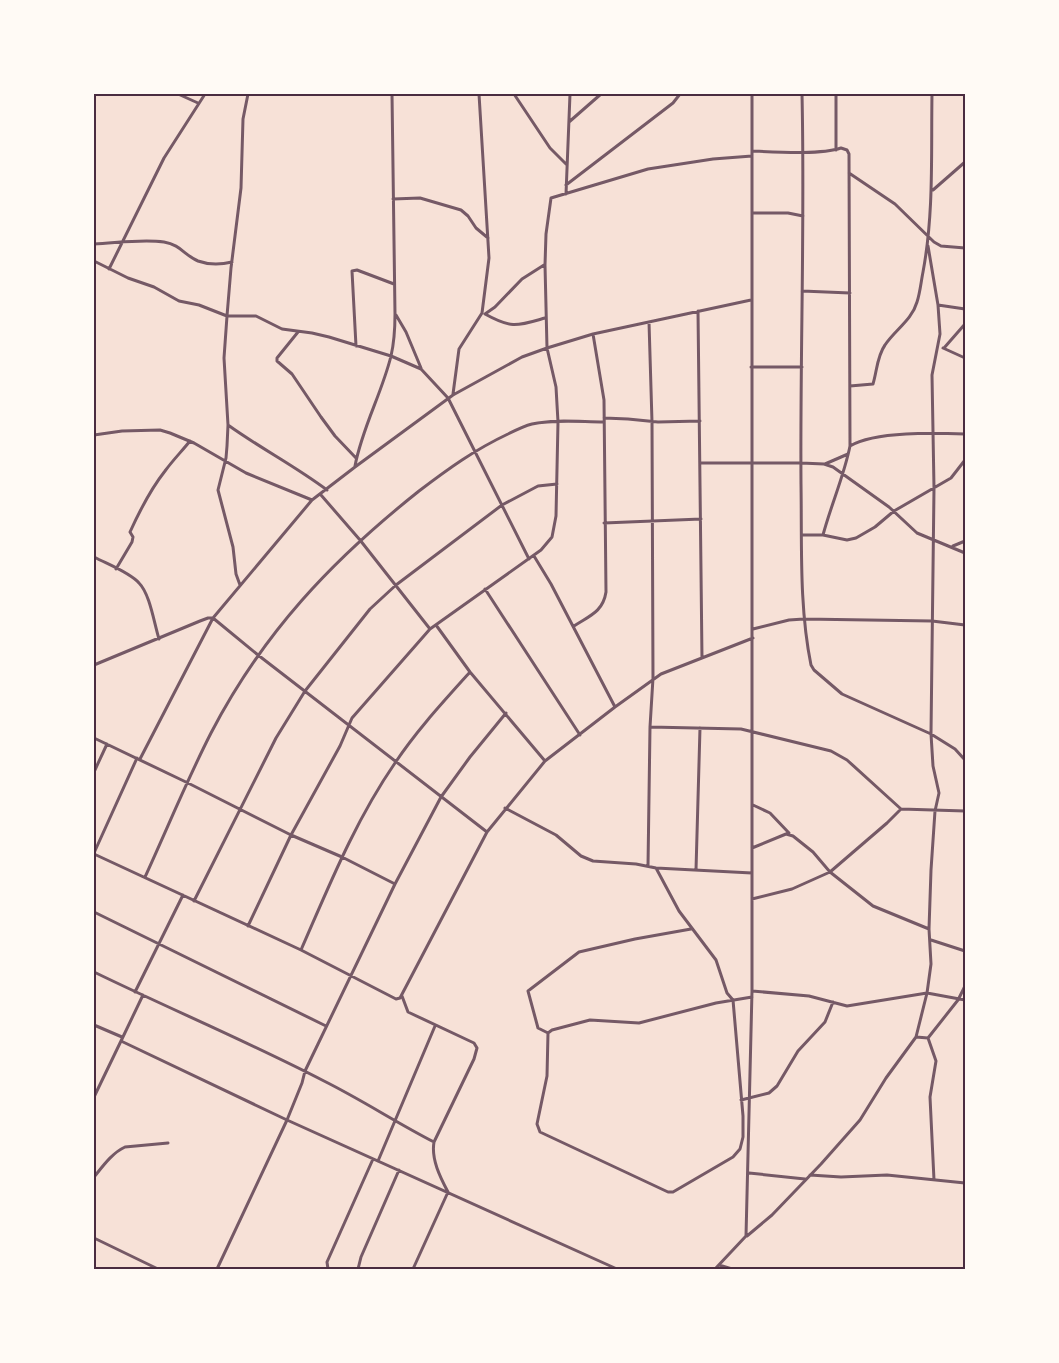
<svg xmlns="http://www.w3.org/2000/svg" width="1059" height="1363" viewBox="0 0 1059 1363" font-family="Poppins,sans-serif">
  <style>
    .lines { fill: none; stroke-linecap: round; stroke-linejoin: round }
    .minor { stroke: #755966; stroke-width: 3 }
    .neatline { fill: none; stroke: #4a2c40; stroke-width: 2 }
  </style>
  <rect width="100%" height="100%" fill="#f7e1d7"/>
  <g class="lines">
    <path class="minor" d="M178,94L198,103
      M514,94L550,148L566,164
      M802,94C805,224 800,354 801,484C802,544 799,606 811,665L814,670L842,694L931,734L955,749L965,760
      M836,94V150
      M569,122L601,94
      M752,151C775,152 821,155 841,148L847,150L849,154L850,446
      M849,173L895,204L934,242L941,246L965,248
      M566,185L673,103L680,94
      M933,190L965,162
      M566,194L570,94
      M393,199L420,198L461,210L468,216L476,228L488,238
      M752,213H788L803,216
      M94,244C117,243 141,239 164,242C181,245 184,255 198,261C209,265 220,265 232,262
      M94,261L128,278L154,287L179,301L199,305L227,316H256L282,329L312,333L329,337L391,356L421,369L448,398L529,559
      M109,269L164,158L205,94
      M802,291L850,293
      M938,305L965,309
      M698,311L702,658
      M485,314L495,307L522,279L544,265
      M485,314C512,329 517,326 545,318
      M396,315L406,332L421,368
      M298,332L277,358V361L292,374L321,417L335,436L356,458
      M356,346L352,271L357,270L394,284
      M943,348L965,358
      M944,348L965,324
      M751,367H802
      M850,386L873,384C877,371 877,356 885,345C895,330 912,320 917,302C920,293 921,282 923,272C934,213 931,154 932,94
      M453,394L459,349L482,313L489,258L479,94
      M604,418L628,419L658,422L700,421
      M228,425C260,448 295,466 327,490
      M94,435L122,431L160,430L170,433L194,443L246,473L312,500
      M701,463H801L824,464L833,467L889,507L917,533L965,553
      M825,464L848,454
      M355,466C362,428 382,393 391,356C394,343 395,327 395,314L392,94
      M321,495L360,540L430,629
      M604,523L701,519
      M802,535H823L847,540L856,538L875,527L894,511L951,478L965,460
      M823,535C831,505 844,476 850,446C875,431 936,433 965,434
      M953,546L965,541
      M94,557C107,564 129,572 139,583C150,594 154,623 159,639
      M116,569L132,542L133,537L130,532C140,510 150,490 165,471C173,460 182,451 190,441
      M240,585L236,574L233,547L218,490L226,458L227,446L228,425L224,358L227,316L231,268L241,188L243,119L248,94
      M485,589L580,735
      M436,625L470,672L545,761
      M574,626C589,616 603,612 606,592L604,400L593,334
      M753,629L789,620L804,619L932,621L965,625
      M94,665L200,621L208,618H213L312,500L355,467L453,395L522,357L547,348L593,334L751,300
      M615,707L661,674L753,638
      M650,727L741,729L831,751L847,760L901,809L965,811
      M94,738L188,783L291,835L342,857L395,884
      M140,759L213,618L258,655L487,832
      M94,772L107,744
      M753,805L770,813L789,833
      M505,808L556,835L581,856L593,861L636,864L656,868L752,873
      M752,848L786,834L793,836L813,852L830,872L873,906L929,929
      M94,853L137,758
      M94,854L301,950L396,999L400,998L487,832L545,761L615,707L551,584L534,556
      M648,866L650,727L653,678L652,422L649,322
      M696,870L700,728
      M145,877C167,829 187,780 211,733C263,633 331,561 419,491C448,469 474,450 508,434C516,430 524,426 532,424C555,419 581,422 604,422
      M752,899L792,889L830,872L887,823L901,809
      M194,901L276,738L305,691L370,609L396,585L502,505L538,486L557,484
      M94,912L326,1026
      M248,926L291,835L340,746L352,718L430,629L541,550L552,537L556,516L558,422L556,387L547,348L545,265L546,234L551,198L648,169L713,159L752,156
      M691,929L635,939L579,952L528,991L538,1028L548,1033L552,1030L590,1020L639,1023L716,1003L752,997
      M931,940L965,951
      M301,950C329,886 355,821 395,763C417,730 444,701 470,672
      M94,972C170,1009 249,1042 324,1081C362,1100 397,1123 434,1142
      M752,991L809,996L847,1006L927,993L965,1000
      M135,992L183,895
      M143,995L121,1041L287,1120L617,1269
      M402,996L408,1012L474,1043L477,1048L474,1059L434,1142C431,1159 440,1177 448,1192L413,1269
      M94,1025L122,1037
      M548,1033L547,1076L537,1124L540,1132L668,1192H673L733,1157L740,1149L743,1137V1116L733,1000L727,993L716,960L679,911L656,868
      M916,1037L927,993L931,964L929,929L931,870L935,811L939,793L933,766L931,734L934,488L932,375L940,334L938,305L928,246
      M928,1038L936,1061L930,1097L934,1180
      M94,1097L121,1041
      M741,1100L769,1093L777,1086L798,1051L825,1022L833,1002
      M378,1161L435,1026
      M749,1173L805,1179
      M810,1175L841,1177L887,1175L965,1183
      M94,1177C103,1166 112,1153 125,1147L168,1143
      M747,1236L772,1215L821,1164L860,1120L886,1078L916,1037L928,1038L958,1000L965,986
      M94,1238L158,1269
      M719,1265L732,1269
      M217,1269L287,1120L302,1083L305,1071L395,884L441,797L470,757L506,713
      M328,1269L327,1262L373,1159
      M358,1269L361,1257L399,1170
      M715,1269L746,1236L752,991V94"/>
  </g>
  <rect width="1059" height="1363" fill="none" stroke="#fffaf5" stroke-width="190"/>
  <rect x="95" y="95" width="869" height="1173" class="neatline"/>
</svg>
